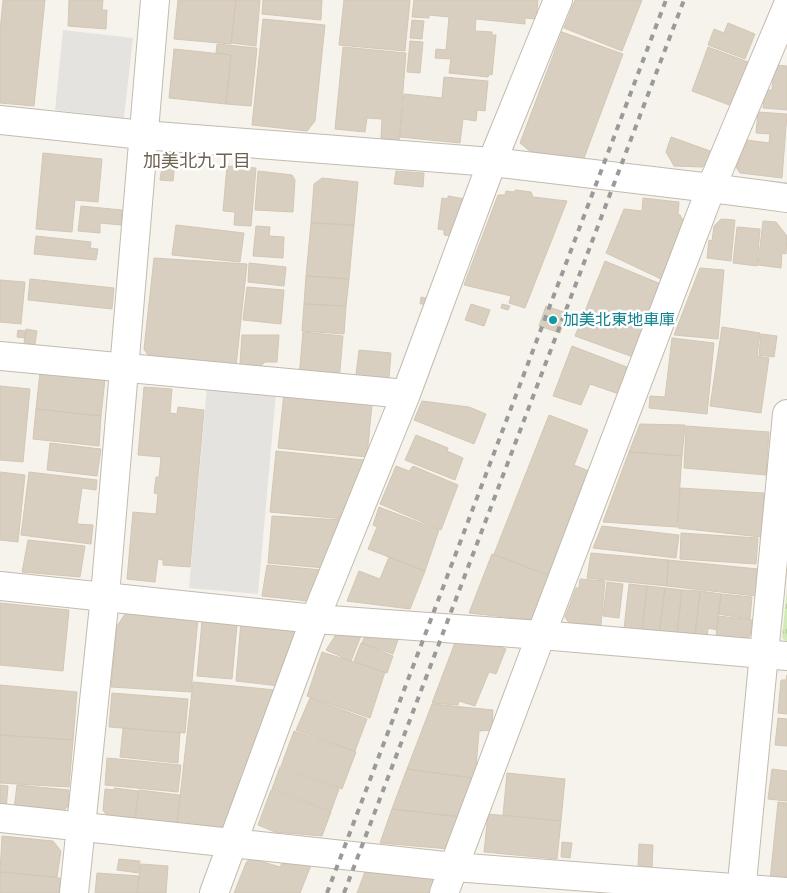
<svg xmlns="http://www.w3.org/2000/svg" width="787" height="893" viewBox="0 0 787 893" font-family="'Varela Round','Noto Sans JP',sans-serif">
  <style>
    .park { fill: url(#park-tufts) }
    .parking { fill: #e5e3e0 }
    .building { fill: #d8cfc1; stroke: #d3c7b4 }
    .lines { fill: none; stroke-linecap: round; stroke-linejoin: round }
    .minor-casing { stroke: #c2bbae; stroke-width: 30 }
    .tertiary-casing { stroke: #c2bbae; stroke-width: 30 }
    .minor { stroke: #fff; stroke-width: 28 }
    .tertiary { stroke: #fff; stroke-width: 28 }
    .rail { stroke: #9a9a9a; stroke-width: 4; stroke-dasharray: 6 6; stroke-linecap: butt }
    .culture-dot { fill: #0f9aa8; stroke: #fff; stroke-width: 2 }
    .labels { text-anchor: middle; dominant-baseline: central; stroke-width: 5; stroke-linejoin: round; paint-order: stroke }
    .culture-label { font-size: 16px; fill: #0d838f; stroke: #fff; text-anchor: start }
    .neighbourhood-label { font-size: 18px; fill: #6e6250; stroke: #fff }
  </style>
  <defs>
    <pattern id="park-tufts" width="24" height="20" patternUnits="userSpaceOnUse" patternTransform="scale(1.25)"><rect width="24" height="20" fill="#d2eab5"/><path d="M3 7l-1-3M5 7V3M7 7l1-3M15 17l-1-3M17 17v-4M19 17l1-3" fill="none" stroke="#b6ca9c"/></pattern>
  </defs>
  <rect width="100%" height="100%" fill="#f6f3ec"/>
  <path class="park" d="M787,589V642L782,638Z"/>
  <path class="parking" d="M63,30L133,38L124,118L55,110Z
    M207,387L276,393L258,594L189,588Z"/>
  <path class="building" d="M3,0H45L34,106L0,103V31Z
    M69,0H103L102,10H107L106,29L68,26Z
    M178,0H236L231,44L174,39Z
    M236,0H260L256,46L231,43Z
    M263,0H322L321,20L262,14Z
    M344,0H410L405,51L339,45Z
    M414,0H538L536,19L525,18V24L476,19L475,31L492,32V35H496L492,75L489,74L488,77L449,73L451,59L435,58L436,49L446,50L449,17L429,15V18L412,17Z
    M575,0H642L622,51L564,28Z
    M263,19L325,25L315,121L307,131L252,125Z
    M412,20L424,21L422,39L410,38Z
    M728,23L755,34L745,59L708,45L714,29L724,33Z
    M562,32L623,54L584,158L531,152L520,143Z
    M410,41L423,42L420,73L407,72Z
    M217,44L257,48L251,106L226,104L231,55L216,53Z
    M343,47L406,53L399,141L381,138L382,119L367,118L365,132L335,129Z
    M708,47L748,62L732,106L692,91Z
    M174,49L231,55L226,104L169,98Z
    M774,65L787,66V110L763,108L765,90H772Z
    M444,77L488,81L485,111L477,110L476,121L463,119L460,143L400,137L404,94L442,98Z
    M758,112L787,114L782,178L740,173L736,167L747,140L769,143L770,134L756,133Z
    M671,137L713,152L710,162L702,167L674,166L666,152Z
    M43,153L102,159L98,202L75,200L72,232L36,229Z
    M166,163H175L173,181L160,180L162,166Z
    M227,166L256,168L251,226L234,225L235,212L223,211Z
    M258,171L292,175L295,180L293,212L255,210Z
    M396,171L424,173L423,187L394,184Z
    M322,178L358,182L354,225L311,223L314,184Z
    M516,190L531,192L533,197L567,201L525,308L509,303L511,296L464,285L498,195H505L506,191L513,192Z
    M448,196L465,199L454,236L444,235V230L438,229L442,198L448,199Z
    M643,198L679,202L678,214L680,215L684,222L661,279L606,253L624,209L642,211Z
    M81,206L122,210L121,225L100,223V233L78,231Z
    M721,219L735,220L731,261L707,258L709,240L712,241L714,226Z
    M763,221L776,222L787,236L786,254L782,253L781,268L758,265Z
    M311,223L354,225L349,279L306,276Z
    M176,225L244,233L240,262L172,255Z
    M256,226L270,227L269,236L284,237L283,258L253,256Z
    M737,227L760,229L757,266L733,263Z
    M36,236L91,242L90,248L98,249L96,260L34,254Z
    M154,258L247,264L236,366L150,358L144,349Z
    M605,261L661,284L633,357L575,336Z
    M249,263L286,267L284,286L248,282Z
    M700,268L724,270L718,339L674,335Z
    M306,276L349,279L346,306L304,304Z
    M30,279L114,288L112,309L28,300Z
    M0,280L25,282L21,324L0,322Z
    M247,287L284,290L281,324L243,320Z
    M421,297L426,298V304H420Z
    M304,304L346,306L344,334L302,331Z
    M471,304L490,310L484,326L465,320Z
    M502,304L510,306L508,310L501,308Z
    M546,306L567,313L560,333L539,326Z
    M722,327L760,333L757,356L769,358L761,413L710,406Z
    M26,329L37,331L35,344L24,343Z
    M18,330L26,331L25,338L17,337Z
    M303,332L343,336L339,381L299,377Z
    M761,334L777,336L774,357L759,355Z
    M242,335H279L277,362H265L260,367L240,364Z
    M672,338L714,343L707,414L649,408L650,396L665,397Z
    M572,346L632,369L622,395L590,384L581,405L553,396Z
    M359,350L391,353L389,378H382L381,384L358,382V376L356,375Z
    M40,372L105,379L101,416L36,409Z
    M285,384L372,404L367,457L278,448Z
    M0,386L30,389L23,462L0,460Z
    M144,387L172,389L170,413L177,414L178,407L204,410L190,567L163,565V560L158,559L155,582L127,579L133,512L156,514L158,494L154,493L156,477H159L161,457L138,455Z
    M422,401L469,407L486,414L474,444L414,420Z
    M36,409L101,416L99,446L33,439Z
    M549,415L588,430L574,465L589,471L550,576L494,554Z
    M640,424L685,425L682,456L629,452Z
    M686,426L769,432L766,475L684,468Z
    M416,435L448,448L447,451L463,458L455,480L405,460Z
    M50,443L101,449L97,476L47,470Z
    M276,451L364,460L344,519L270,512Z
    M629,452L682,456L677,527L603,522Z
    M396,466L409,471L413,466L458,485L441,530L380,504Z
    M0,472L25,475L18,542L0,540Z
    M29,472L97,480L96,490L82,488L77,524L93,525L91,544L21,535Z
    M680,488L764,493L761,537L678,528Z
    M379,507L439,530L425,571L368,549L377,527L373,525Z
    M272,516L342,520L325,568L268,563Z
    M602,526L679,535L676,558L593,548Z
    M681,533L758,538L756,564L680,559Z
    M28,540L85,546L80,577L22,572Z
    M591,553L668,560L667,586L587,578Z
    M492,554L549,576L532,620L469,613Z
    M389,557L425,571L410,609L347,601L359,571L380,579Z
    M668,560L758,569L756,596L667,586Z
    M267,565L322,570L316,593L307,601L262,596Z
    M580,579L605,581L601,625L569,623L565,617L576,588H579Z
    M607,582L623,584L619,618L603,616Z
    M629,584L647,586L642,630L624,629Z
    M647,586L665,588L659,633L642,630Z
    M665,588L682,590L677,634L659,633Z
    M682,590L700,591L695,636L677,634Z
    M700,591L721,594L717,630L708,628L707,637L695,636Z
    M721,594L752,597L750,619L718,614Z
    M0,603L69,610L63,671L0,665Z
    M127,611L198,618L191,692L111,687L117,626Z
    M718,616L752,620L750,636L744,641L716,638Z
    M202,621L237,625L232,679L197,676Z
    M241,621L299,630L279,686L236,681Z
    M347,631L361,636L351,661L326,650L335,636Z
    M366,633L399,637L393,654L362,643Z
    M456,640L493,644L506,649L496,674L489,672L475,706L459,701L458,705L432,703Z
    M361,643L393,656L387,673L354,661Z
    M322,652L385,672L370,718L307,696Z
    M787,675V714L778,713L781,680H786Z
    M193,682L276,690L260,729L264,731L230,819L222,829L177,824Z
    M0,685L77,692L73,740L0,735Z
    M112,693L188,699L185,733L109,727Z
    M310,698L367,719L355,751L296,730Z
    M432,704L493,710L492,730L479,731L476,768L473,778L407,769Z
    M778,718L787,719V746L775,745Z
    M123,728L180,733L178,763L120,757Z
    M294,731L356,752L342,789L281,766Z
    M0,735L73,740L69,787L0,783Z
    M107,758L181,765L178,792L105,785Z
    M280,767L339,789L331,811L272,789Z
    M407,769L473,778L462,817L392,809Z
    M772,769L787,771V801L768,799Z
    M507,773L565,779L561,821L503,815Z
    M0,785L8,786L6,810L0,809Z
    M17,785L69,790L68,806L61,814L14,809Z
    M114,788L138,791L135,819L107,816L103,810L105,789L114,790Z
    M139,790L180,795L177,824L135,820Z
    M271,790L331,812L322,836L275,832L258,825Z
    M778,802L787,803V882L770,880Z
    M392,809L462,817L449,849L380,843Z
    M488,814L561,821L557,859L484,852Z
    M2,836L53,841L61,851L57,877L0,872Z
    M562,842L572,843L570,858L561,857Z
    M639,844L653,845L652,868L638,867Z
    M250,858L280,867L283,861L312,863L300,893H234L246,863Z
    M119,859L140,861L139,873L117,870Z
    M141,864L168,866L166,893H137Z
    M366,869L440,875L433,893H357Z
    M0,872L60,878L59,893H0Z
    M97,873L139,876L137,893H95Z"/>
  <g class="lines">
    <defs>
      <path id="minor" d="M0,120L143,135L492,162L711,188L787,198
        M0,356L406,394
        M0,586L315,619L541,635L787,656
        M0,818L454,867L787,892
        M74,893L105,596L155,0
        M214,893L315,619L406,394L492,162L558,0
        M444,893L541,635L711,188L787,7"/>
      <path id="tertiary" d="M741,893L787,414"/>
    </defs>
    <use href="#minor" class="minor-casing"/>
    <use href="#tertiary" class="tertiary-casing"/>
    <use href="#minor" class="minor"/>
    <use href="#tertiary" class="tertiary"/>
    <path class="rail" d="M327,893L666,0
      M344,893L684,0"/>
  </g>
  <circle class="culture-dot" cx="553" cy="320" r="5"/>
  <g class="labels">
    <g class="culture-label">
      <text x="563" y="320">加美北東地車庫</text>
    </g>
    <g class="neighbourhood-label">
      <text x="197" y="161">加美北九丁目</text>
    </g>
  </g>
</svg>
